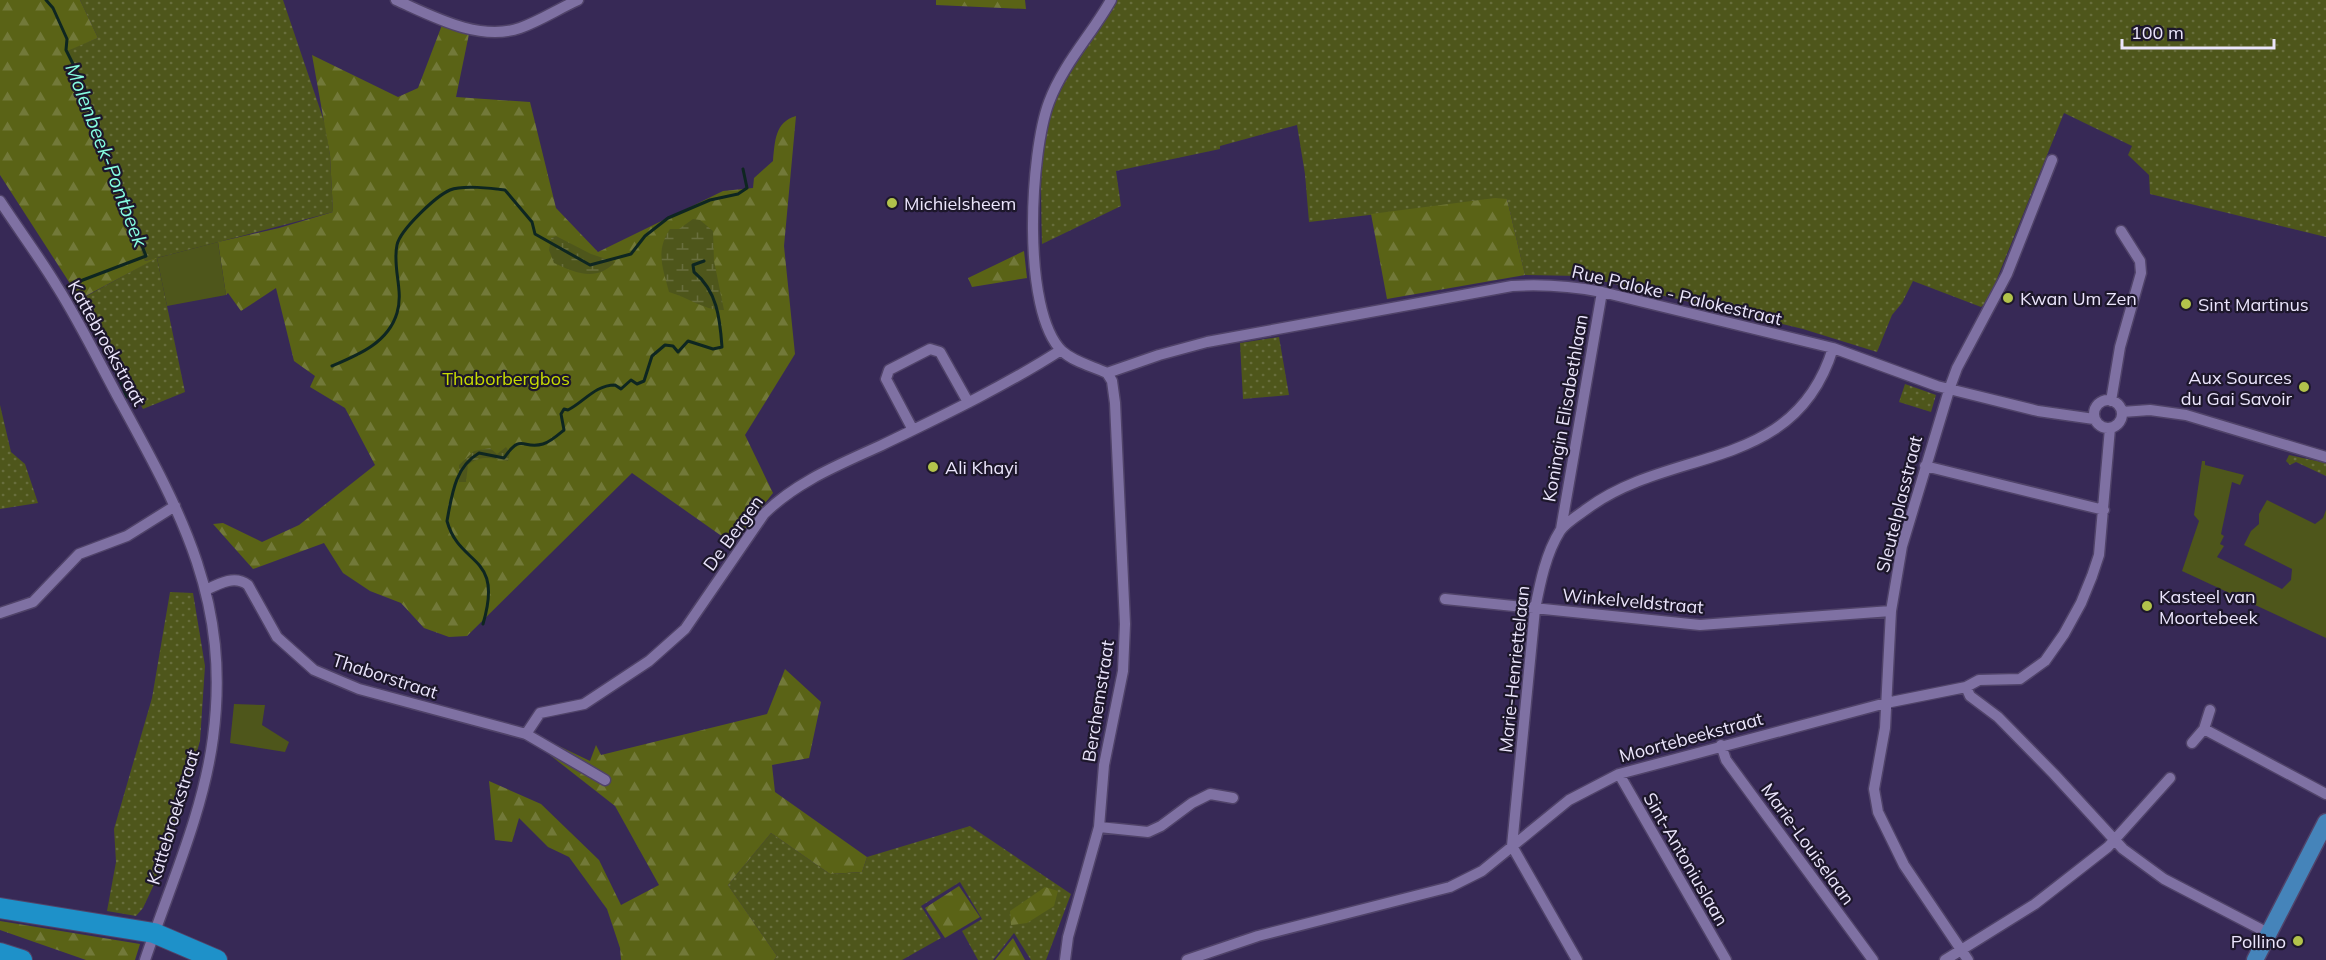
<svg xmlns="http://www.w3.org/2000/svg" width="2326" height="960" viewBox="0 0 2326 960" font-family="Mulish,sans-serif">
  <style>
    .grass { fill: url(#grass-dots) }
    .forest { fill: url(#forest-firs) }
    .wetland { fill: url(#wetland-marsh) }
    .garden { fill: #4e561b }
    .lines { fill: none; stroke-linecap: round; stroke-linejoin: round }
    .stream { stroke: #0e2621; stroke-width: 3 }
    .street-casing { stroke: #504369; stroke-width: 13 }
    .primary-casing { stroke: #504369; stroke-width: 19 }
    .highway-casing { stroke: #504369; stroke-width: 22 }
    .street { stroke: #7f71a3; stroke-width: 10 }
    .primary { stroke: #4584ba; stroke-width: 16 }
    .highway { stroke: #1e91c9; stroke-width: 20 }
    .poi-dot { fill: #b2c34b; stroke: #1d172b; stroke-width: 2 }
    .labels { text-anchor: middle; dominant-baseline: central; stroke-width: 4.5; stroke-linejoin: round; paint-order: stroke }
    .poi-label { font-size: 18px; fill: #ebe5fc; stroke: #1d172b; text-anchor: start }
    .street-label { font-size: 18px; fill: #ebe5fc; stroke: #1d172b }
    .park-label { font-size: 18px; fill: #c7db02; stroke: #1d172b }
    .water-label { font-size: 20px; font-style: italic; fill: #86fde1; stroke: #1d172b }
  </style>
  <defs>
    <pattern id="grass-dots" width="8" height="8" patternUnits="userSpaceOnUse" patternTransform="scale(1.5)"><rect width="8" height="8" fill="#4e561b"/><path d="M2 2h.1M6 6h.1" fill="none" stroke="#686e3d" stroke-width="1.8" stroke-linecap="round"/></pattern>
    <pattern id="forest-firs" width="22" height="20" patternUnits="userSpaceOnUse" patternTransform="scale(1.5)"><rect width="22" height="20" fill="#5a6316"/><path d="M5 1l3.5 6h-7zM16 11l3.5 6h-7z" fill="#727939"/></pattern>
    <pattern id="wetland-marsh" width="20" height="14" patternUnits="userSpaceOnUse" patternTransform="scale(1.5)"><rect width="20" height="14" fill="#4e561b"/><path d="M1 5h8M5 5V1M11 12h8M15 12V8" fill="none" stroke="#686e3d"/></pattern>
  </defs>
  <rect width="100%" height="100%" fill="#372956"/>
  <path class="grass" d="M80,0H283L325,124L330,155L333,212L157,258L185,392L143,409L83,298L154,259L145,261L96,115L67,50L98,38Z
    M1117,0H2326V237L2150,194L2149,175L2128,155L2132,146L2064,113L1988,301L1981,307L1913,281L1902,303L1892,315L1877,352L1803,329L1581,276L1525,275L1507,199L1309,222L1305,174L1297,125L1220,146V149L1116,171L1121,206L1042,244C1041,190 1037,134 1063,86C1079,56 1101,30 1117,0Z
    M1279,337L1289,395L1243,399L1240,343Z
    M1905,384L1936,395L1931,412L1899,402Z
    M0,405L11,452L25,464L38,503L0,509Z
    M2289,455L2326,463V476L2296,462L2290,465L2286,461Z
    M170,592L193,593L205,666L200,741L165,861L143,908L136,916L107,911L116,862L114,829L152,698Z
    M970,826L1071,894L1046,960H1031L1014,933L993,960H978L962,931L982,919L960,882L921,906L941,938L902,960H774L777,956L728,885L771,833L830,874L862,872L867,857Z"/>
  <path class="forest" d="M0,0H80L98,38L67,51L96,115L145,261L157,258L80,299L0,175Z
    M936,0H1025L1026,9L936,5Z
    M442,25L469,34L456,97L530,102L556,208L598,252L723,191L753,188L754,178L773,161C775,141 775,122 796,116L784,246L795,354L745,435L773,493L733,544L632,473L467,636L449,637L424,628L401,603L370,591L343,573L324,543L253,569L213,524L223,523L262,542L299,525L375,465L345,408L310,387L315,376L294,361L276,288L241,311L228,293L226,295L218,242L279,228L333,212L330,155L312,55L398,97L418,88Z
    M1495,198L1507,199L1525,275L1387,299L1371,214Z
    M1024,251L1027,278L972,287L968,278Z
    M785,669L821,702L809,758L772,765L775,792L867,857L862,872L830,874L771,833L728,885L777,956L774,960H621L620,948L607,909L569,857L548,847L519,818L512,842L495,840L489,781L541,804L599,860L621,905L659,885L615,806L532,741L536,735L590,761L596,745L601,755L767,714Z
    M959,886L980,917L945,938L925,908Z
    M1045,887L1058,891L1054,906L1027,923L1011,925L1010,911Z
    M0,921L140,944L135,960H86L0,930Z
    M1013,938L1025,960H995Z"/>
  <path class="wetland" d="M693,219L700,220L713,231L714,261L724,310C705,311 687,297 669,292C663,268 655,251 670,229H679Z
    M556,236L591,254L615,262C597,282 575,273 554,263L549,250L551,238Z
    M506,447L510,453L508,461C492,459 482,454 468,465L466,482H459V465L474,451L490,448L497,454Z"/>
  <path class="garden" d="M218,242L226,295L167,306L157,258Z
    M2202,461H2205V465L2244,475L2240,485L2232,482L2221,534L2224,536L2220,544L2224,546L2217,557L2282,589L2291,580L2292,569L2244,545L2251,531L2259,524V514L2267,500L2315,524L2323,518L2326,510V638L2182,571L2199,521L2194,515Z
    M234,704L265,705L262,725L289,742L285,752L230,743Z"/>
  <g class="lines">
    <path class="stream" d="M46,0L53,8L67,39L66,50L84,86L102,153L109,162L146,256L75,283L71,287L104,344L127,397
      M332,366C358,355 388,343 397,313C404,290 392,268 397,245C400,230 436,196 450,190C462,185 492,188 505,190L532,222L535,234L590,265L631,254L645,236L668,218L710,200L738,194L747,188L743,169
      M483,624C504,553 460,568 447,521C452,494 455,467 479,453L504,458C522,432 522,450 543,444C550,442 558,435 564,430L561,414L564,409L568,410C584,402 595,385 615,385L621,389L631,380L637,384L644,381L652,356L665,345L673,346L678,352L688,341L713,349L722,347C720,318 717,291 694,272L693,265L704,261"/>
    <defs>
      <path id="street" d="M396,0C432,16 479,42 520,28C540,21 558,9 578,0
        M0,201C19,230 40,258 58,288C80,323 99,362 119,399C182,514 231,602 213,738C203,814 169,888 145,960
        M1107,373L1159,355L1207,342L1512,286C1544,284 1571,286 1602,292L1833,348L1937,386L2038,411L2094,419
        M1107,373C1092,366 1074,362 1062,351C1021,311 1030,152 1049,102C1063,64 1092,34 1111,0
        M2094 414a14 14 0 1 1 28 0a14 14 0 1 1-28 0Z
        M2111,401L2120,347L2141,273L2140,261L2121,231
        M2122,412L2150,410L2186,415L2326,457
        M913,430L886,379L889,370L930,349L940,352L968,402
        M1925,466L2104,510
        M1561,529L1602,292
        M206,590C220,583 235,575 248,585L277,637L314,670L359,689L526,734L605,780
        M1445,599L1700,625L1891,611
        M0,613L33,602L79,554L127,536L175,506
        M1966,687L1970,696L1998,717L2054,774L2123,849L2164,879L2268,933
        M2204,729L2210,710
        M526,734L540,713L584,704L649,661L685,629L764,514C797,481 841,464 882,445C942,416 1005,386 1061,350
        M2192,743L2204,729L2326,794
        M1721,745L1726,760L1873,960
        M1619,774L1726,960
        M1099,827L1148,832L1161,826L1192,803L1210,794L1233,798
        M1065,960L1068,937L1099,827L1104,765L1123,671L1125,624L1115,403L1112,381L1107,373
        M1187,960L1258,936L1450,887L1482,871L1569,800L1619,774L1886,703L1966,687L1979,680L2020,679L2045,661L2064,634L2081,603L2092,576L2099,555L2110,428
        M1577,960L1512,846L1535,609C1540,583 1546,553 1560,531C1566,522 1580,514 1588,508C1673,446 1795,473 1833,348
        M1945,960L2035,904L2108,847L2170,778
        M1968,960L1904,865L1878,812L1874,789L1885,728L1891,611L1902,546L1950,387L1957,368L2007,274L2052,160"/>
      <path id="primary" d="M2255,960L2326,822"/>
      <path id="highway" d="M0,908L154,933L217,960
        M0,953L22,960"/>
    </defs>
    <use href="#street" class="street-casing"/>
    <use href="#primary" class="primary-casing"/>
    <use href="#highway" class="highway-casing"/>
    <use href="#street" class="street"/>
    <use href="#primary" class="primary"/>
    <use href="#highway" class="highway"/>
  </g>
  <g class="poi-dot">
    <circle cx="892" cy="203" r="6"/>
    <circle cx="2008" cy="298" r="6"/>
    <circle cx="2186" cy="304" r="6"/>
    <circle cx="2304" cy="387" r="6"/>
    <circle cx="933" cy="467" r="6"/>
    <circle cx="2147" cy="606" r="6"/>
    <circle cx="2298" cy="941" r="6"/>
  </g>
  <g class="labels">
    <g class="poi-label">
      <text x="904" y="203">Michielsheem</text>
      <text x="2020" y="298">Kwan Um Zen</text>
      <text x="2198" y="304">Sint Martinus</text>
      <text x="2292" y="377" text-anchor="end">Aux Sources<tspan x="2292" dy="21">du Gai Savoir</tspan></text>
      <text x="945" y="467">Ali Khayi</text>
      <text x="2159" y="596">Kasteel van<tspan x="2159" dy="21">Moortebeek</tspan></text>
      <text x="2286" y="941" text-anchor="end">Pollino</text>
    </g>
    <g class="street-label">
      <text transform="translate(1677 295) rotate(13)">Rue Paloke - Palokestraat</text>
      <text transform="translate(107 343) rotate(61)">Kattebroekstraat</text>
      <text transform="translate(1565 408) rotate(-80)">Koningin Elisabethlaan</text>
      <text transform="translate(1899 504) rotate(-76)">Sleutelplasstraat</text>
      <text transform="translate(733 533) rotate(-54)">De Bergen</text>
      <text transform="translate(1633 601) rotate(5)">Winkelveldstraat</text>
      <text transform="translate(1514 669) rotate(-84)">Marie-Henriettelaan</text>
      <text transform="translate(385 676) rotate(18)">Thaborstraat</text>
      <text transform="translate(1098 701) rotate(-81)">Berchemstraat</text>
      <text transform="translate(1691 737) rotate(-15)">Moortebeekstraat</text>
      <text transform="translate(173 817) rotate(-73)">Kattebroekstraat</text>
      <text transform="translate(1808 844) rotate(54)">Marie-Louiselaan</text>
      <text transform="translate(1686 859) rotate(60)">Sint-Antoniuslaan</text>
    </g>
    <g class="park-label">
      <text x="506" y="378">Thaborbergbos</text>
    </g>
    <g class="water-label">
      <text transform="translate(107 155) rotate(69)">Molenbeek-Pontbeek</text>
    </g>
  </g>
  <path d="M2122 39v9h152v-9" fill="none" stroke="#ebe5fc" stroke-width="3"/>
  <text x="2131" y="39" font-size="18" fill="#ebe5fc" stroke="#1d172b" stroke-width="4.5" paint-order="stroke">100 m</text>
</svg>
